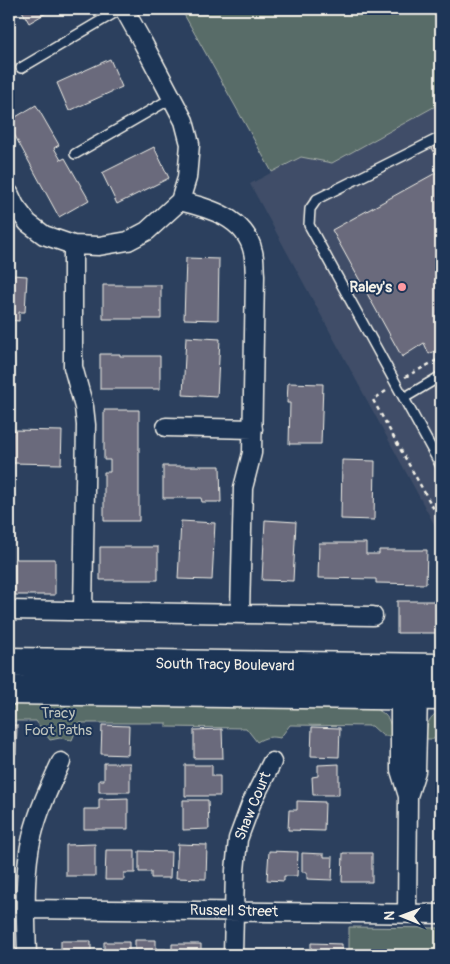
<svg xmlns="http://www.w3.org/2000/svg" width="450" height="964" viewBox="0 0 450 964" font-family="Pangolin,sans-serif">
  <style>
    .built { fill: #3f4d67 }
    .green { fill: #586c67; stroke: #a6aea8 }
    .building { fill: #6a6a7c; stroke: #f4f1e8 }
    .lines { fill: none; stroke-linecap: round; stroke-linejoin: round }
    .service-casing { stroke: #f4f1e8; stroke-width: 12 }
    .minor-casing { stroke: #f4f1e8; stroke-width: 21 }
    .primary-casing { stroke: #f4f1e8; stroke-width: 31 }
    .path { stroke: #f4f1e8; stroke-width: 2.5; stroke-dasharray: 4 4; stroke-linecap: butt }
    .service { stroke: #1d3557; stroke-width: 9 }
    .minor { stroke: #1d3557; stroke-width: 18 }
    .primary { stroke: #1d3557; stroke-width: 28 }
    .poi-dot { fill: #ff9aa2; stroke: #1d3557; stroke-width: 2 }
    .labels { text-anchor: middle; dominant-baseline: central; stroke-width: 4; stroke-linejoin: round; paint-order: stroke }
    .poi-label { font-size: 15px; font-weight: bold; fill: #f4f1e8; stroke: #1d3557; text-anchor: end }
    .street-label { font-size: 15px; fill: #f4f1e8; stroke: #1d3557 }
    .park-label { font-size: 15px; fill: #bdc2bb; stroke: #1d3557 }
  </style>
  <rect width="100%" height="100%" fill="#2c405e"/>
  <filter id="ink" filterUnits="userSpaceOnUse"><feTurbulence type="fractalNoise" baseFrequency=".02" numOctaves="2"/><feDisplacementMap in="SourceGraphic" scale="10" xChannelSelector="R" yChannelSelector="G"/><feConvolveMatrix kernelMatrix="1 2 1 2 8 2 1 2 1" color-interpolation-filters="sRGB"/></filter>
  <g filter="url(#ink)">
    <path class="built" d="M441,82V537L250,184Z"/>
    <path class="green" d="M181,9H441V103L332,163L301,157L272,172Z
      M9,704L375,709C389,714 391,723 392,736H383L372,726L290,725L280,738C272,736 265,737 257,742L246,728L166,727V723H79L72,740L60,738L50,740L36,721H9Z
      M441,711V732L434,739H426C426,726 428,716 441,711Z
      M349,927L441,928V955H349Z"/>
    <path class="building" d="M21,9H53L29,23Z
      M110,59L122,87L69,111L57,83Z
      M36,105L59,145L54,148L61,160L65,158L89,200L59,217L9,125V121Z
      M441,141V165L431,146Z
      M154,147L169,178L117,204L102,173Z
      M441,170V348L429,354L424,343L402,357L332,230Z
      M186,258L219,259L218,320L184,319Z
      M9,269L13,270L12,275L27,276L25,312H19V321L9,320Z
      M103,285H161V319H103Z
      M186,337L220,339L217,397L183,395Z
      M100,354H120V356H160V389H100Z
      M288,383L323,384L321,444H289L290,403H287Z
      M104,410H139V521H104V472H110V460H104Z
      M9,427H11L10,457H9Z
      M12,430L62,431L61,464L11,463Z
      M342,460L375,461L374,520L341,519Z
      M163,466H220L221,502H202L201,498H163Z
      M265,520L296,522L293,581L262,580Z
      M181,521L215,523L212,580L178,579Z
      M319,543H366V554H379V550H427L426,584L376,583V579L318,578Z
      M100,547H158V580H100Z
      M15,559H55V595H15Z
      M397,601H441V633H397Z
      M9,725H17L16,754H9Z
      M102,725L129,726L128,755L101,754Z
      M312,727L340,728L339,757L311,756Z
      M222,729L223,758H194V730Z
      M104,763H130V792H99V780H104Z
      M339,764V795H313L312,777L318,776V765Z
      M185,765H212V776H220V796H185Z
      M9,779H13L9,800Z
      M128,798V829H84V809H99V799Z
      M183,800H208L209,829L183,830Z
      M297,801L325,802L324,831L288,830L289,810H297Z
      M95,844V876H66V845Z
      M178,844L207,845L206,879L176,878Z
      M106,850H135V873H124V880H105Z
      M139,851L171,852L170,878H151V872H139Z
      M269,851L298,852L297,876H284V881L267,880Z
      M437,851H441V880H437Z
      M302,853L324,854V857H333L332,880L307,879V872H302Z
      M343,853H372V882H342Z
      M135,940H156V949H166V955H135Z
      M61,941H91V955H61Z
      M104,942H129V955H98V950H104Z
      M311,943L342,944V955H311Z
      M172,944H201V955H172Z
      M267,951H292V955H267Z"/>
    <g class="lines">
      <defs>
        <path id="service" d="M21,68L121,9
          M441,137L317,199L310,209L309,225L441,466
          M75,154L172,98
          M404,398L441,376"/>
        <path id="minor" d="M9,193L15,206L28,223L44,235L73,245L99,246L128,241L147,231L180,201L187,178L190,144L184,121L143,43L124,9
          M180,201C209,208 246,218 253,252C255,259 254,268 255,275L252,453L243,488L240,613
          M73,245V367L84,407L86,425L83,611
          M166,427L253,429
          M9,610L373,616
          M404,686L400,696V770L408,796L407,913
          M408,796L416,771L418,696L415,686
          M26,909L441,914
          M27,955C26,919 23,872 32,837C38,811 50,786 61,762
          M233,955L235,871L238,839L251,804L272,762"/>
        <path id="primary" d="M9,662L441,668
          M9,690L441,696"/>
      </defs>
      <use href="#service" class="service-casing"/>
      <use href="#minor" class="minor-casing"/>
      <use href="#primary" class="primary-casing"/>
      <path class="path" d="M405,377L441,358
        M386,391L373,400L441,522"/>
      <use href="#service" class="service"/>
      <use href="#minor" class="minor"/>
      <use href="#primary" class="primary"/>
    </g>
  </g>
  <circle class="poi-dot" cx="402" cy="287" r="5"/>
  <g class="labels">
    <g class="poi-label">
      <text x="392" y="287">Raley's</text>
    </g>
    <g class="street-label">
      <text transform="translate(225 665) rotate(1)">South Tracy Boulevard</text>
      <text transform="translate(253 806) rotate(-68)">Shaw Court</text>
      <text transform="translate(234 911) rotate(1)">Russell Street</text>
    </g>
    <g class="park-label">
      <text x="58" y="713">Tracy<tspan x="58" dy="17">Foot Paths</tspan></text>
    </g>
  </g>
  <rect width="450" height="964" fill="none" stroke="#1d3557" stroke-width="30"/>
  <rect x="15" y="15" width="420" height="934" fill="none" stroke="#f4f1e8" stroke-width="2" filter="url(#ink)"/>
  <g transform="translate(402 916) rotate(271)" stroke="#1d3557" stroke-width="4" paint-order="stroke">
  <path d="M0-4L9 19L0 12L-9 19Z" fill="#f4f1e8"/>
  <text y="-8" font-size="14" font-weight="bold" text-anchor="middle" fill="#f4f1e8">N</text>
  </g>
</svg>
